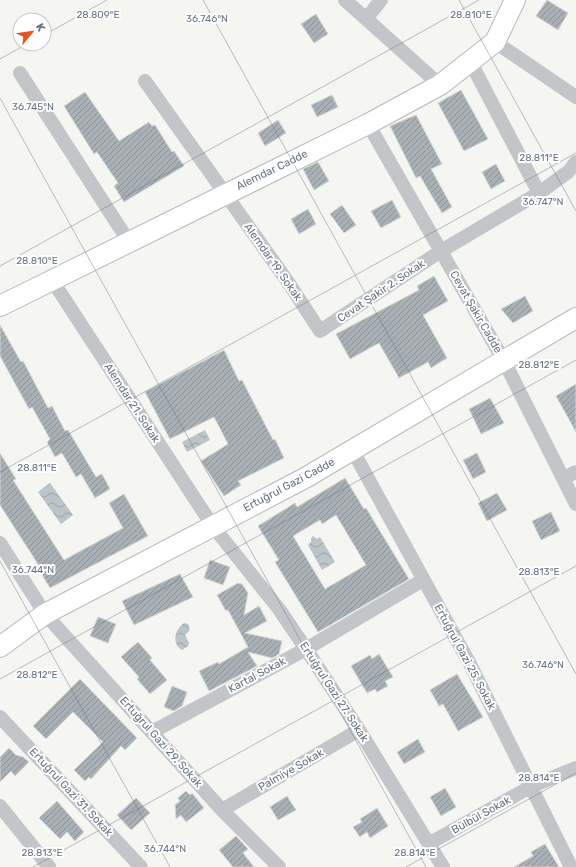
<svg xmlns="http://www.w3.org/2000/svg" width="576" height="867" viewBox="0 0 576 867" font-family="Rubik,sans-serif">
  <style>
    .water { fill: url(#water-waves) }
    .building { fill: url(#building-hatch); stroke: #d6d6d4; fill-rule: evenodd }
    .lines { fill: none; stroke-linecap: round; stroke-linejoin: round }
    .secondary-casing { stroke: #b4b9be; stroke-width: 22 }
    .street { stroke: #c2c6c9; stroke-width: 14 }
    .secondary { stroke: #fff; stroke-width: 20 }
    .ticks { fill: none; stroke: #647483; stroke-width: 1; stroke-opacity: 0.45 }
    .labels { text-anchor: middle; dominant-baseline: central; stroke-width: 4; stroke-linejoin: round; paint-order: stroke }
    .street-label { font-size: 11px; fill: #647483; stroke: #fff }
    .ticks-label { font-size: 10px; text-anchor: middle; fill: #647483; stroke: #fff; stroke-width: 4; stroke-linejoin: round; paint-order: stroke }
  </style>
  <defs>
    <pattern id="water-waves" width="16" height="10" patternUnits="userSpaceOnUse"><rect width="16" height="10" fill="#bac4c9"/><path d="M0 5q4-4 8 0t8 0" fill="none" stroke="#9ba4a9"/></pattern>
    <pattern id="building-hatch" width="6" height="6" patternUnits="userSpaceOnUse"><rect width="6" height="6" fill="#a8b0b6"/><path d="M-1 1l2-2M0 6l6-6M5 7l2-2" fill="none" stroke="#8c9499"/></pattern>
  </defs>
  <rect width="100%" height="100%" fill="#f5f5f1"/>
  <path class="water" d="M205,430L210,440L187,452L182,442Z
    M50,483L73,515L61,524L38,492Z
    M313,536L317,539L320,537L335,562L322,570L308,545L311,542V538Z
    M184,623L188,624L190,630L185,635L189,643L188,646L182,650C171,644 175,629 184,623Z"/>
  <path class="building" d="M547,0L568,13L558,30L536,16Z
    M316,14L328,34L314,43L301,24Z
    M461,90L488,139L464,151L438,103Z
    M85,92L119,141L149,122L152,126L155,125L172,152L174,151L184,166L124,202L114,186L118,183L97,152L94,154L64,106Z
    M332,95L338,107L317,117L311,105Z
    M416,115L442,164L431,169L452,207L442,213L420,176L416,178L390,126Z
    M278,120L286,133L265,146L258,133Z
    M318,162L329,181L314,190L303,169Z
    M496,164L505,181L491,189L482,172Z
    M392,200L401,217L381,228L371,211Z
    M342,205L356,225L344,233L330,214Z
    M308,209L316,224L299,234L291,219Z
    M434,276L448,301L423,315L447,358L431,368L428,362L399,378L379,343L350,359L336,334L419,290L417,286Z
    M525,296L533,311L513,323L501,309Z
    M0,325L21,362L23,361L48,408L52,406L65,431L68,430L96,477L102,474L110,489L95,498L81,474L76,477L62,453L55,457L47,442L50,439L32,407L29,409L0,356Z
    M224,350L239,381L242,380L273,440L275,439L284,458L238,481L241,485L224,496L201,461L228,444L214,417L170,439L145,392Z
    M576,384V432L556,396Z
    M490,398L504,423L481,434L469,409Z
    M0,453L16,479L13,480L64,560L123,528L109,503L124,494L148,536L50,588L41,573L43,572L0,505Z
    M477,453L486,472L473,479L463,460Z
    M345,478L364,509L366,508L409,579L318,632L275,562L279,560L258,526L295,503L297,507ZM336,515L366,565L325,589L293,536L320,520L322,524Z
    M497,493L507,510L487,521L478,503Z
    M551,512L560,531L541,540L532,521Z
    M210,560L230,567L223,585L204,578Z
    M180,574L193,597L134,625L122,601Z
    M238,583L242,584L248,593L244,615L259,606L267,621L245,633L282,641L279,654L272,658L248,652L257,666L209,691L199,671L218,662L219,664L248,647L228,610L226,611L217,595Z
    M98,617L116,624L108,643L90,636Z
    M138,642L152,658L150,660L167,680L150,694L137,679L139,677L121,657Z
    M379,654L393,677L385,681L388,686L377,692L375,689L367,693L351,666L370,655L372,659Z
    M457,674L483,717L458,731L443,704L439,706L430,690Z
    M80,679L137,738L125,750L121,746L91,779L89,777L85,781L74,770L103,742L73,712L46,739L33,726Z
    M172,686L187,692L182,706L174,711L164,707Z
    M418,739L425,752L404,764L397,752Z
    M9,748L16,755L23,757L29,762L15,776L11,771L0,782V757Z
    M445,788L456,807L441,816L430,797Z
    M186,791L190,795L192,793L204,808L186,822L181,815L176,819L175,805L180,801L178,798Z
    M287,796L296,810L278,820L270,807Z
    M136,798L150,813L131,830L117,815Z
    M57,801L84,832L75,841L67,832L60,839L39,818Z
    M377,808L388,826L370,838L367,832L360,837L353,827L362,822L360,819Z
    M236,836L248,849L243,853L254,867H233L219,850Z
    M545,844L559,867H514L533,856L531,852Z"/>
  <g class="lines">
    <defs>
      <path id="secondary" d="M0,306L368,124L440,85L495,42L515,0
        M0,647L45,614L305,478L576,318"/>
    </defs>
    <use href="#secondary" class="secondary-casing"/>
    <path class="street" d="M345,0L440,85
      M366,19L381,0
      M495,42L576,97
      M470,61L539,193
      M20,73L129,242
      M145,81L288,282L320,331L441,251L539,193L568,172L576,162
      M368,124L504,361L576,504
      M52,280L212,525L279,609L306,649L359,730L443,867
      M353,451L470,664L571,867
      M563,478L576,472
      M0,543L45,614L222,810L279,867
      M0,717L141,867
      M152,732L306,649L423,580
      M0,806L49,867
      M222,810L359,730
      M430,843L532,786L576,768"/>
    <use href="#secondary" class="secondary"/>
  </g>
  <path class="ticks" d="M203,0L576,674M459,0L576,211M44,35L107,0M0,59L27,44M0,98L426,867M0,266L479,0M0,472L576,153M0,561L170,867M0,679L576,360M33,867L576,566M406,867L576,773"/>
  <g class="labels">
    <g class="street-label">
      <text transform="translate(272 170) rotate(-26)">Alemdar Cadde</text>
      <text transform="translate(273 262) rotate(55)">Alemdar 19. Sokak</text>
      <text transform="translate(381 291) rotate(-34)">Cevat Şakir 2. Sokak</text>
      <text transform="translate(476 312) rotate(60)">Cevat Şakir Cadde</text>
      <text transform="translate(132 403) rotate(57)">Alemdar 21. Sokak</text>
      <text transform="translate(289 485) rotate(-28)">Ertuğrul Gazi Cadde</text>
      <text transform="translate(465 657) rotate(62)">Ertuğrul Gazi 25. Sokak</text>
      <text transform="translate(257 675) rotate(-28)">Kartal Sokak</text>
      <text transform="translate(334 692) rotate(57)">Ertuğrul Gazi 27. Sokak</text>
      <text transform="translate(161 742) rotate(48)">Ertuğrul Gazi 29. Sokak</text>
      <text transform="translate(291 770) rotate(-30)">Palmiye Sokak</text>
      <text transform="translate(71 792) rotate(47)">Ertuğrul Gazi 31. Sokak</text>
      <text transform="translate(481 815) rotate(-29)">Bülbül Sokak</text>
    </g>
  </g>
  <g class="ticks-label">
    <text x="98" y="18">28.809°E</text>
    <text x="471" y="18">28.810°E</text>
    <text x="207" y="22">36.746°N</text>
    <text x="33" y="110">36.745°N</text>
    <text x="539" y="161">28.811°E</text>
    <text x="543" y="205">36.747°N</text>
    <text x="37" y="264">28.810°E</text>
    <text x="539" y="368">28.812°E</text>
    <text x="37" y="471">28.811°E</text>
    <text x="33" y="573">36.744°N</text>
    <text x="539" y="575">28.813°E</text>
    <text x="543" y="668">36.746°N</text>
    <text x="37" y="678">28.812°E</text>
    <text x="539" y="781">28.814°E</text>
    <text x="165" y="852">36.744°N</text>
    <text x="42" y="856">28.813°E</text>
    <text x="415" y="856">28.814°E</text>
  </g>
  <g transform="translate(32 32) rotate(61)"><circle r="19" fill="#ffffff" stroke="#c1c7cd"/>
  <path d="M0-3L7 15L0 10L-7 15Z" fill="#e45523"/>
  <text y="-6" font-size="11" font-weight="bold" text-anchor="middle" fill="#647483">K</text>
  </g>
</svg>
